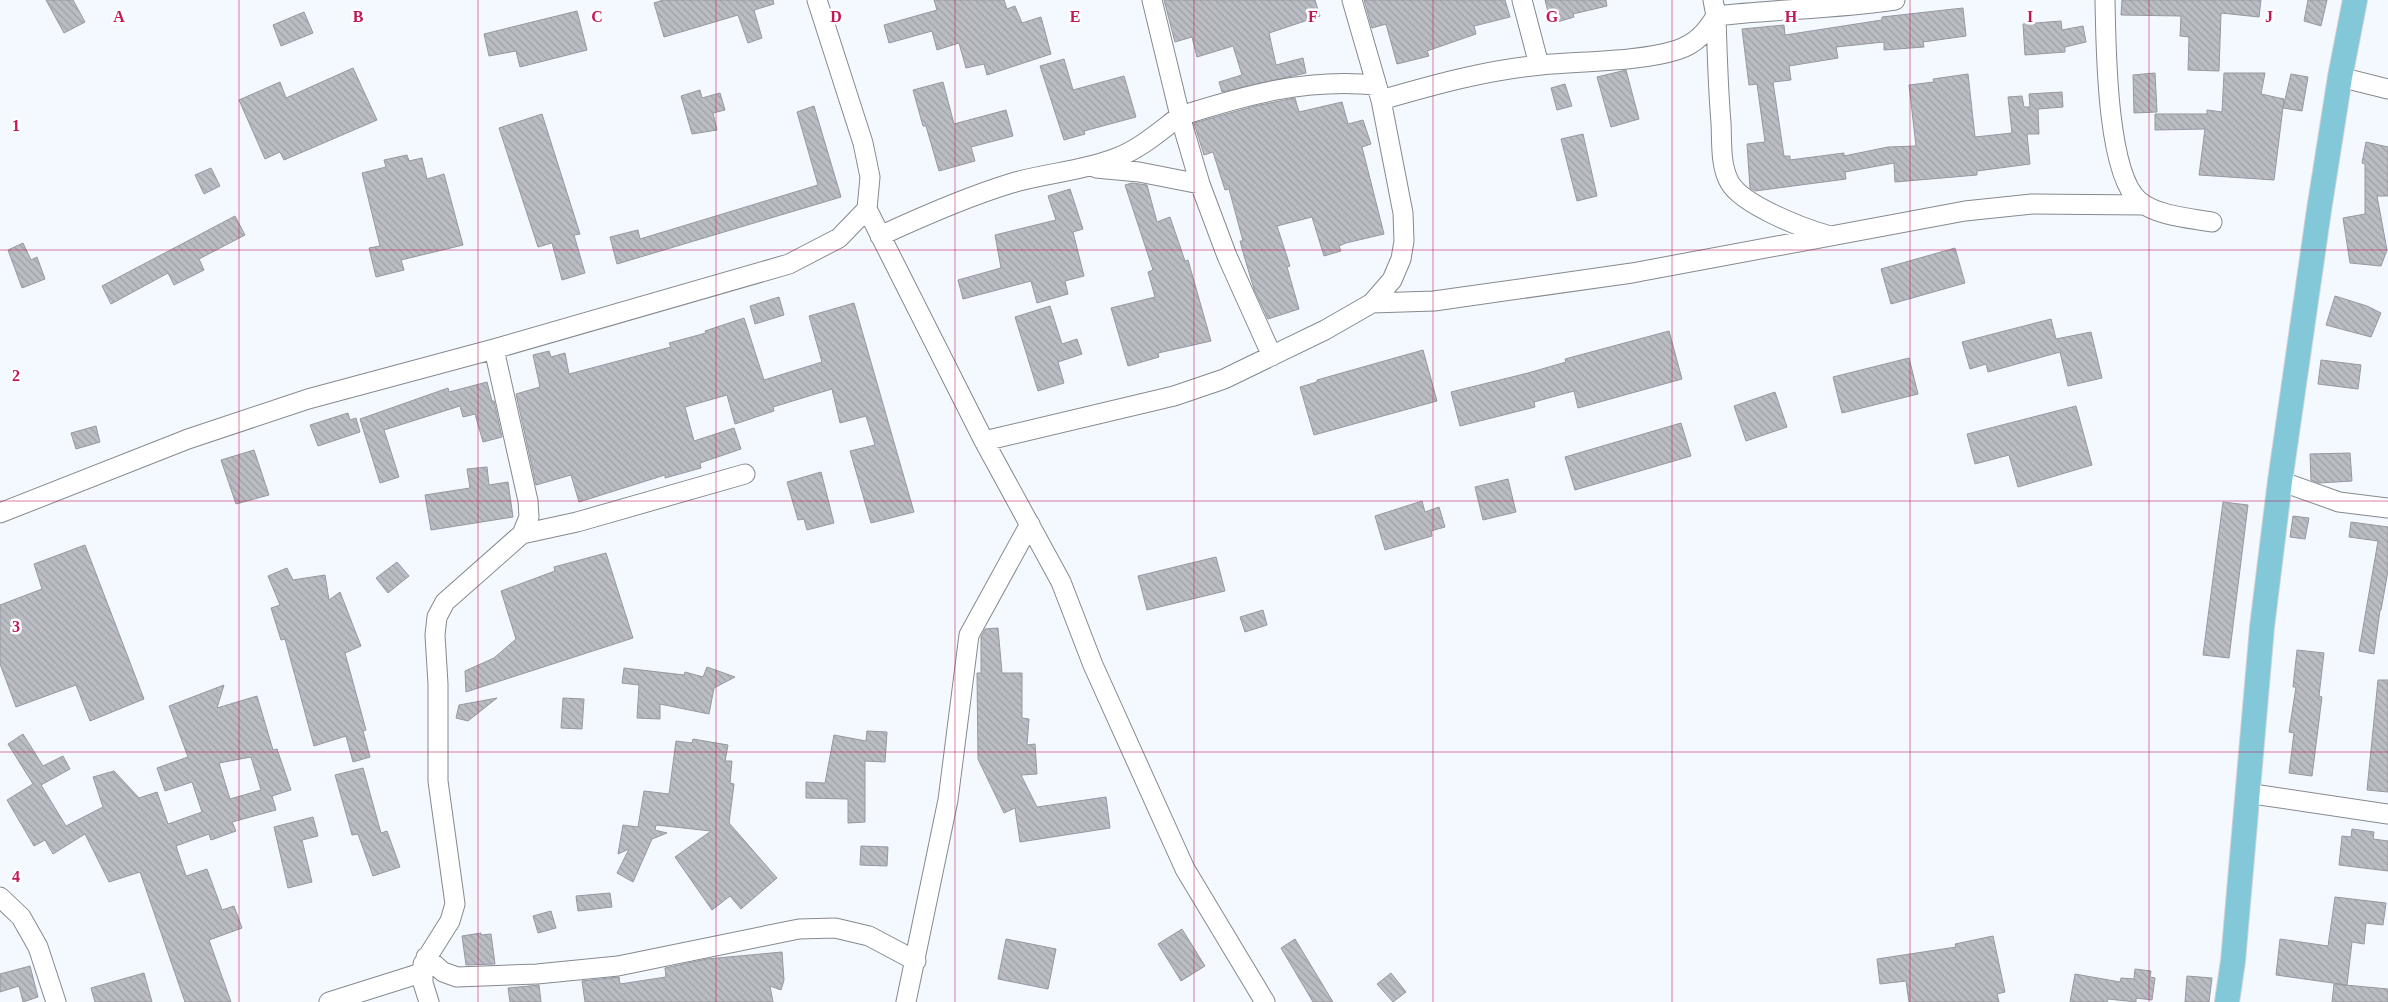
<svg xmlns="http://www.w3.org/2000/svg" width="2388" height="1002" viewBox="0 0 2388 1002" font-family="Georgia,serif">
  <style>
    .building { fill: url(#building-back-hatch); stroke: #96999f; fill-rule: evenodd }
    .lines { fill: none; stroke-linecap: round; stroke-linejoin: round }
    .minor-casing { stroke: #858a8f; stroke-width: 21 }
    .major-casing { stroke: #d3d3d3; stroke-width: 26 }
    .minor { stroke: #fff; stroke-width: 19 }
    .major { stroke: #82c8d9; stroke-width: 24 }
    .grid { fill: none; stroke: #c2185b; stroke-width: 1; stroke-opacity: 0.55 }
    .grid-label { font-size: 16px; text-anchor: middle; font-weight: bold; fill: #c2185b; stroke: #fff; stroke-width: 5; stroke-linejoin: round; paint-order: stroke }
  </style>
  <defs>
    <pattern id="building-back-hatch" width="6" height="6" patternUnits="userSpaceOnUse" patternTransform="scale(1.25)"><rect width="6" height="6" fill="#bbbdc4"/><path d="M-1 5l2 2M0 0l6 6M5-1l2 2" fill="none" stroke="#9fa1a7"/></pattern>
  </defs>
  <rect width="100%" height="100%" fill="#f3f9fe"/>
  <path class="building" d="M46,0H73L85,22L64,33Z
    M663,0H773L774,4L754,10L762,38L748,43L738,15L664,37L654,3Z
    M934,0H1004L1007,9L1015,6L1022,23L1041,17L1051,54L987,75L984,64L966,68L959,43L937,50L932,31L889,43L884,25L937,10Z
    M1164,0H1315L1320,16L1269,33L1276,65L1303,58L1306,73L1222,92L1219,82L1242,75L1233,46L1197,57L1192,37L1175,42Z
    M1364,0H1505L1510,17L1474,26L1476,34L1427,51L1429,56L1397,64L1386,24L1372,28Z
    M1545,0H1606L1607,6L1573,14L1574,17L1551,24Z
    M2122,0H2261L2259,17L2221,13L2219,71L2188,70L2189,37L2180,36L2181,16L2121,15Z
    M2308,0H2327L2321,26L2304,21Z
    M1963,8L1966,36L1923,42L1924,47L1884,50V42L1836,47L1838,58L1789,66L1791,80L1773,82L1784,156H1790V160L1844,153V156L1888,147L1916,146L1909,85L1934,82L1933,79L1968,74L1975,137L2012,133L2008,97L2022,96L2024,107H2030L2029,94L2062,92L2063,107L2038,109L2039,134H2027L2030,164L1977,171V175L1895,182L1894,163L1845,172L1846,179L1755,191L1750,188L1747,144L1765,142L1757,84L1749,85L1742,29L1784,25L1785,35L1882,20V17Z
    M577,11L587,50L520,67L516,51L489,56L484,34Z
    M304,12L313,33L281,46L273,25Z
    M2061,21L2062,30L2083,26L2086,42L2065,47V52L2025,55L2023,24Z
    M1064,59L1073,90L1124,76L1136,117L1084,131L1085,134L1064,140L1040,66Z
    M353,68L377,120L284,160L280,152L265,159L239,100L280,82L286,98Z
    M1626,70L1639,119L1611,127L1597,77Z
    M2155,73L2157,112L2134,113L2133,75Z
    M2224,73H2265L2261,94L2284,99L2274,180L2199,175L2205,129L2155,130V114H2207V110L2222,112Z
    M2291,74L2308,77L2302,111L2283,108Z
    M943,82L954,124L1006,110L1013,136L971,147L975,161L939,171L926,126H923L913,90Z
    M1565,84L1572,106L1557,110L1551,88Z
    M700,90L702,98L720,93L725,110L713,113L717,130L692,134L681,96Z
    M1295,98L1299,112L1342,102L1348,124L1363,120L1371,144L1362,147L1384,234L1346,243L1339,246L1341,251L1324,256L1312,217L1277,226L1290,266L1287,267L1299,309L1268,319L1254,289L1245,259L1240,241H1243L1229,189L1225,190L1213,152L1204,155L1194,123L1255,106Z
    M814,106L841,197L617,264L610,237L638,230L640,239L818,185L797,112Z
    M542,114L580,234L574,235L585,273L562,280L552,243L538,247L499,128Z
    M1583,134L1597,196L1577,201L1561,139Z
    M2366,142L2388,147V196H2377L2387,250L2381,266L2350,263L2343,218L2365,214V164L2362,163Z
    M407,155L409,161L422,158L427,179L444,174L463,245L401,260L404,270L376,277L369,248L380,246L362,173L386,167L384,160Z
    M211,168L220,186L204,194L195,175Z
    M1132,183L1147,185L1157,222L1170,217L1185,261L1188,260L1211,341L1158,353L1159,357L1128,366L1111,308L1155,297L1148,272L1153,270L1125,185Z
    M1070,189L1083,229L1073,232L1084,276L1065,281L1068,294L1037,303L1031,281L963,299L958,280L1001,268L995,235L1056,220L1048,196Z
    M235,216L245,235L199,259L204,270L174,285L168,273L111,304L102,286Z
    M23,243L31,260L37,257L45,279L22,288L8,250Z
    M1955,248L1965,283L1891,304L1881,269Z
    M2335,296L2367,306L2381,313L2371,337L2326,325Z
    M779,297L784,315L755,324L750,306Z
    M854,303L914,512L871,523L850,451L875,445L866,416L840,423L832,389L773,407L774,411L735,424L727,395L685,407L694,441L734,428L741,449L700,463L701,468L665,478V475L579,502L571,475L536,485L516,394L540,387L533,355L549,351L551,357L565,353L569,374L671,347L669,343L706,333L705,331L744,318L764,380L822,362L809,316Z
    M1050,306L1062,344L1077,339L1082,354L1058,362L1064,383L1038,391L1015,317Z
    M2051,319L2056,339L2091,332L2102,378L2068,386L2060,352L1988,372L1986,364L1970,369L1962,342Z
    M1669,331L1682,379L1578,408L1574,391L1534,402L1535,407L1460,426L1451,392L1528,373L1566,362L1565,359Z
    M1423,350L1437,401L1314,435L1300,387L1317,382V380Z
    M1909,358L1918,394L1842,413L1833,377Z
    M2321,360L2361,365L2358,389L2318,384Z
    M487,382L492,401H494L502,437L483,442L475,414L463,417L460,406L384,430L399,477L380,483L360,419L448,388L449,392Z
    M1775,392L1787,427L1746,441L1734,406Z
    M2076,406L2092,465L2018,487L2009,455L1975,464L1967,434Z
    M348,413L350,420L356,418L360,432L318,446L310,425Z
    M1681,423L1691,456L1575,490L1565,457Z
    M96,426L100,442L76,449L71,433Z
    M254,450L269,495L236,504L221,460Z
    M2350,453L2352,481L2319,483L2311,480L2310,454Z
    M487,467L489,485L508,482L513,517L431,530L425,495L470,488L467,469Z
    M821,472L834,523L807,530L804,519L798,520L787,482Z
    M1508,479L1516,512L1483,520L1475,487Z
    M1422,501L1425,512L1439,507L1445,527L1431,531L1432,536L1385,550L1375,516Z
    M2223,502L2248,505L2229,658L2203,655Z
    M2293,516L2309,518L2305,539L2290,537Z
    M2351,522L2388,527V571L2381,610H2380L2374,654L2359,651L2378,541L2349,537Z
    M85,545L144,699L90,721L76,685L16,707L0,664V605L42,589L34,564Z
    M606,553L633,638L466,692L465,671L494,658L516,639L501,591L555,571L554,567Z
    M1216,557L1225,591L1147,610L1138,576Z
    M397,562L409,576L388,593L376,578Z
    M287,568L293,580L325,575L329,600L340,592L361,646L345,653L366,730L363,731L370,757L353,762L346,736L314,746L285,639L281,640L271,608L280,605L268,576Z
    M1263,610L1267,625L1245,632L1240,617Z
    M998,628L1002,673H1022V718L1029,719L1027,745L1035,744L1037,774L1021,775L1037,807L1106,797L1110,828L1020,842L1015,808L1004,813L978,759L977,673H981V637L985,629Z
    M2297,650L2324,653L2319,696L2322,697L2312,776L2289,773L2294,733L2289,732L2296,687H2293Z
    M707,667L735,677L714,688L709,714L660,704V719L637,718L639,685L622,683L624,668L684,675L685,672L703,677Z
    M2378,680H2388V792L2367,790Z
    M224,685L217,708L257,696L273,750L277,749L291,790L272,796L276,810L232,822L236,831L211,840L209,834L176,846L186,876L207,869L222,910L234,906L242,928L209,940L231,1002H185L140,872L109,882L85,834L53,854L45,840L34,846L7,800L33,784L8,744L23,734L43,766L63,756L70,769L41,785L66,826L103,807L93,777L114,771L139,798L157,792L168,824L202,812L192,782L165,791L157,768L188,757L169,706ZM251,757L261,790L230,799L219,763Z
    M497,698L468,721L456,718L459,705Z
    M563,698L584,699L582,729L561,728Z
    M867,731L887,732L885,762L865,761V822L848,823V799L806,798V782L825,783L834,735L866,741Z
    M693,739L728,745L725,761H732L730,783L734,784L729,823L777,878L741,909L730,896L712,910L675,857L711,831L656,825L655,830L667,833L652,839L633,882L617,873L629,849L618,854L623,825L638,827L644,791L669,794L676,741L692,743Z
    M363,768L381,833L387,831L400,867L373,876L358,834L352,835L335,775Z
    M313,817L318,836L302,840L312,882L288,888L274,827Z
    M2352,829L2374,832L2373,839L2388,841V871L2339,865L2342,836L2351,837Z
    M861,846L888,847L887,866L860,865Z
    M610,893L612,907L578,911L576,896Z
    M2335,897L2386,903L2383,925L2366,923L2364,944L2352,942L2347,985L2276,975L2280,939L2328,946Z
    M551,911L556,928L538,933L533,916Z
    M1182,929L1205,966L1181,981L1158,944Z
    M481,933V935L491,934L495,964L466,965L462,936Z
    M1993,936L2005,992L1997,994L1999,1002H1909L1906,981L1880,984L1877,959L1956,947L1955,944Z
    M1006,939L1056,949L1048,989L998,979Z
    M1295,939L1333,1002H1313L1281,948Z
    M782,952L784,980L781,990L770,986L773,1002H585L582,981L619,977L620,984L666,977L665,968L707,959Z
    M30,966L38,997L23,1002L19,986L0,992V974Z
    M2135,969L2151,971L2150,977L2155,978L2152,1000L2136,998V1002L2108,999L2107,1002H2070L2075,974L2120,982L2121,978L2134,979Z
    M144,973L152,1002H95L91,988Z
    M1391,973L1406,992L1393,1002L1377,984Z
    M2187,976L2212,978L2209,1002H2185Z
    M2334,984L2388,989V1002H2332Z
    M539,985L541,1002H510L508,988Z"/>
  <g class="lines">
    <defs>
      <path id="minor" d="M1522,0L1539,65
        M2105,0C2106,43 2106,173 2139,201C2157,216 2190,218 2212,222
        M2340,77L2388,89
        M1381,100C1433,85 1486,70 1541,65C1582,61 1639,62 1677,50C1696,44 1706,32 1716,16L1713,0
        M1096,168L1139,172L1200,184
        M867,209L984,441L1061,582L1093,665L1185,869L1265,1002
        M1827,235C1802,228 1743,205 1730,183C1720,166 1722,142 1721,123C1718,87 1717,51 1716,16C1775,9 1835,9 1895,0
        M880,236C923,216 966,197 1012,183C1046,173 1083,171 1116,158C1140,149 1160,131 1180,116L1152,0
        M1372,303L1434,301L1632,273L1965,211L2032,204L2144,205
        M1272,356L1227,256L1200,184L1180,116C1247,95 1305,78 1376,85
        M984,441L1174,396L1224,379L1325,330L1372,303L1392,280L1401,259L1404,241L1403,213L1381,100L1352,0
        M2280,481L2339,502L2388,508
        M0,513L188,439L308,399L494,349L789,264L839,238L867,209L870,177L863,143L817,0
        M522,534L577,522L745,474
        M2246,793L2388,814
        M0,897L21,917L38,947L56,1002
        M426,957L443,972L457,977L537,974L618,966L799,929L835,928L869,936L916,961
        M329,1002L421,973
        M429,1002L423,983V964L450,921L455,904L438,781V684L435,635L437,617L445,602L522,534L529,517L528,501L494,349
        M906,1002L948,800L969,635L1030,524"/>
      <path id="major" d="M2227,1002L2233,961L2262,627L2280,481L2319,210L2340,77L2355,0"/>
    </defs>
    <use href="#minor" class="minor-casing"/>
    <use href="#major" class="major-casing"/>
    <use href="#minor" class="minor"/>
    <use href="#major" class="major"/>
  </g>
  <path class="grid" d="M239,0V1002M478,0V1002M716,0V1002M955,0V1002M1194,0V1002M1433,0V1002M1672,0V1002M1910,0V1002M2149,0V1002M0,250H2388M0,501H2388M0,752H2388"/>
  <g class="grid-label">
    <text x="119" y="22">A</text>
    <text x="358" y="22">B</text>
    <text x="597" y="22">C</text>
    <text x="836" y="22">D</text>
    <text x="1075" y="22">E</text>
    <text x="1313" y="22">F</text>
    <text x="1552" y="22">G</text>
    <text x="1791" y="22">H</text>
    <text x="2030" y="22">I</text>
    <text x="2269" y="22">J</text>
    <text x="16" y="131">1</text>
    <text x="16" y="381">2</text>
    <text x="16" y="632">3</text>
    <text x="16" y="882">4</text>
  </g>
</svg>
